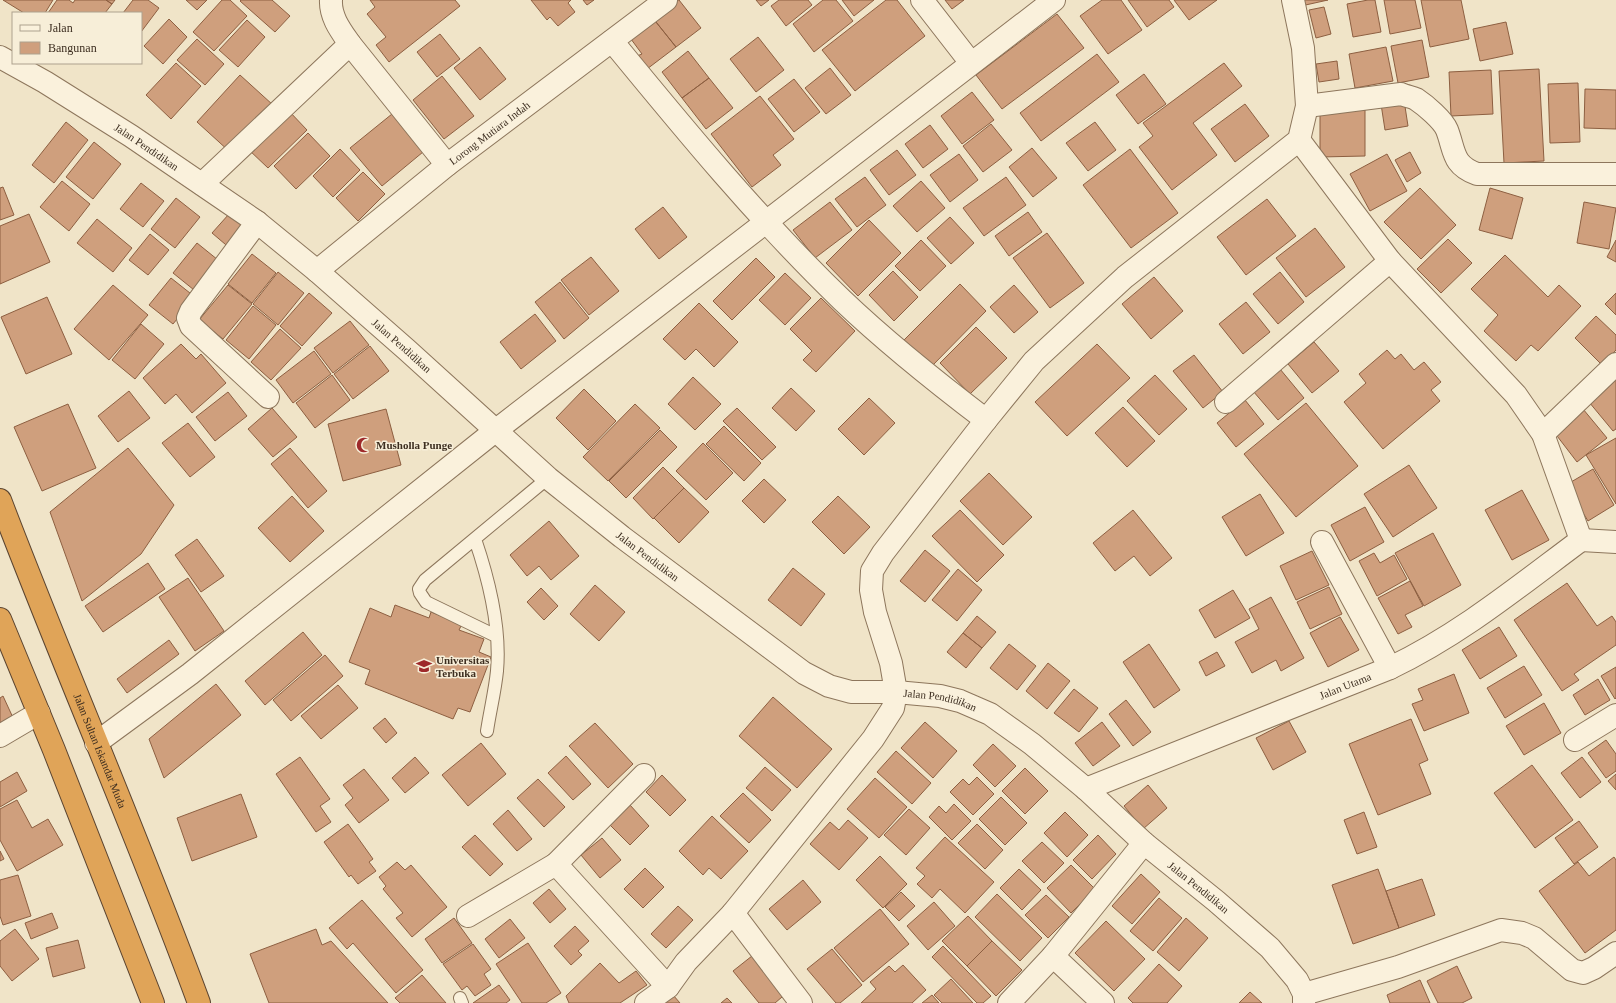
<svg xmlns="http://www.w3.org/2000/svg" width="1616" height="1003" viewBox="0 0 1616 1003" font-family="'Times New Roman',serif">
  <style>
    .building { fill: #cf9f7d; stroke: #8d5f41 }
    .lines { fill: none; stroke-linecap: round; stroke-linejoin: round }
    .lane-casing { stroke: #8d765c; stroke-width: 14 }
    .street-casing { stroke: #8d765c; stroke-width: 24 }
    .highway-casing { stroke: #5b4430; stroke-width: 24 }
    .lane { stroke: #faf1dc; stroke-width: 12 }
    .street { stroke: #faf1dc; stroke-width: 22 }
    .highway { stroke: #e0a458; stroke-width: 22 }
    .labels { text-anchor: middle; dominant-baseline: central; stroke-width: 3; stroke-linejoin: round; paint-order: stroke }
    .street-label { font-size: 11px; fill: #3d2e20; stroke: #f7eed8 }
    .poi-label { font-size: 11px; font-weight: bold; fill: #3d2e20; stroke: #f7eed8; text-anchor: start }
  </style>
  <rect width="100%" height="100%" fill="#f0e4c8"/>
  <path class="building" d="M3,0H53L45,13H24Z
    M57,0H69L73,3L75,0H106L112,4L105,13H48Z
    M106,0H115L112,4Z
    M133,0H148L159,8L141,32V13H123Z
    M186,0H207L197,10Z
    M222,0H230L247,16L214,51L193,32Z
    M241,0H272L290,16L275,32L240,1Z
    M370,0H455L460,6L389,62L376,45L386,37L367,14L375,7Z
    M531,0H571L568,3L575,12L558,26L550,17L547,20Z
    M583,0H594L587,5Z
    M675,0H679L701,28L676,47L652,17Z
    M756,0H769L761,6Z
    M779,0H808L812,5L786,26L771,6Z
    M823,0H836L853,21L814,52L793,24Z
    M842,0H874L854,16Z
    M886,0H897L925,36L855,91L822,50Z
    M945,0H964L952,9Z
    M1102,0H1121L1142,30L1108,54L1080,16Z
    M1128,0H1169L1174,7L1147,27Z
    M1174,0H1217L1189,20Z
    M1300,0H1328L1301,6Z
    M1368,0H1375L1381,32L1353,37L1347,4Z
    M1384,0H1415L1421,28L1390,34Z
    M1421,0H1461L1469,39L1430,47Z
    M1324,7L1331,34L1316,38L1309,10Z
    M1057,14L1084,48L1002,109L976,75Z
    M652,17L676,47L647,69L637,56L642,54L628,35Z
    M169,19L187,37L163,64L144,46Z
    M247,20L265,37L238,67L219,50Z
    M1506,22L1513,54L1480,61L1473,29Z
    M440,34L460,59L437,77L417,52Z
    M758,37L784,70L756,92L730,59Z
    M197,39L224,64L205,85L177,60Z
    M1422,40L1429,77L1398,83L1391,46Z
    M480,47L506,79L480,100L454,68Z
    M1386,47L1393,81L1355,88L1349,54Z
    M688,51L709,78L682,98L662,72Z
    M1097,54L1119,82L1041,141L1020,113Z
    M1337,61L1339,79L1319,82L1316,64Z
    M176,63L201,86L171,119L146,95Z
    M1224,63L1242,86L1193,123L1217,155L1172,190L1139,147L1153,136L1143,123Z
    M830,68L851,95L826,114L805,88Z
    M1539,69L1544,161L1504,163L1499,71Z
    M1491,70L1493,114L1451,116L1449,72Z
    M1144,74L1166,104L1138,124L1116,95Z
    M240,75L273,105L230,152L197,122Z
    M442,76L474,116L444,139L413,100Z
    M709,78L733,108L706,129L682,98Z
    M794,79L820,112L794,132L768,99Z
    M1578,83L1580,142L1550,143L1548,84Z
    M1585,89L1616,90V129L1584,128Z
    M972,92L994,120L962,144L941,116Z
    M760,96L794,139L773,155L781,165L752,187L711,134Z
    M1404,100L1408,126L1385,130L1381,104Z
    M1245,104L1269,136L1235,162L1211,129Z
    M288,110L307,130L268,168L248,149Z
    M1320,110H1365V156L1320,157Z
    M392,114L423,152L382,186L350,148Z
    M66,122L88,140L54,183L32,165Z
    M1095,122L1116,150L1088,171L1066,143Z
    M991,124L1012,150L983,172L963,146Z
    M930,125L948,149L923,168L905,144Z
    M308,133L330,156L296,189L274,166Z
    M94,142L121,164L93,199L66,177Z
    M1032,148L1057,178L1033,197L1009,167Z
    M340,149L360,170L333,197L313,176Z
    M1130,149L1178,213L1131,248L1083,185Z
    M897,150L916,175L889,195L870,170Z
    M1410,152L1421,173L1407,182L1395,160Z
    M959,154L978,180L950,202L930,175Z
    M1387,154L1407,191L1370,211L1350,174Z
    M363,172L385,194L358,221L336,198Z
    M865,177L886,205L857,227L835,199Z
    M1006,177L1026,205L984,236L963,208Z
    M62,181L90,204L69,231L40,207Z
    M921,181L945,208L917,232L893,206Z
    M141,183L164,201L143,227L120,209Z
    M3,187L14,215L0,220V188Z
    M1420,188L1456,225L1421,259L1384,222Z
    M1490,188L1523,198L1512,239L1479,230Z
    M176,198L200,217L175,248L151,229Z
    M1267,199L1296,236L1246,275L1217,237Z
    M830,202L852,230L815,258L793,230Z
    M1584,202L1616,208L1609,249L1577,243Z
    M663,207L687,237L659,259L635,229Z
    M1028,212L1042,232L1009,256L995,236Z
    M29,214L50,262L0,284V226Z
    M229,214L249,230L232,250L212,233Z
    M950,217L974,243L951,264L927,238Z
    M97,219L132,248L113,272L77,243Z
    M869,220L901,253L858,296L826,263Z
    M1315,228L1345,267L1306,297L1276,258Z
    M1047,233L1084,283L1050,308L1013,258Z
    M150,234L169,250L148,275L129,260Z
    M1448,239L1472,263L1441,293L1417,269Z
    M921,240L946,266L920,291L895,266Z
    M1616,240V262L1607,257Z
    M197,243L223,264L199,294L173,273Z
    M252,254L276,273L252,303L228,284Z
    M1505,255L1548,297L1559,285L1581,306L1538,351L1531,345L1516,361L1484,331L1498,315L1471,289Z
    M591,257L619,291L589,315L561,280Z
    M756,258L775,277L732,320L713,301Z
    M893,271L918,297L894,321L869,295Z
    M278,272L304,293L278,325L253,304Z
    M1280,272L1304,302L1278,324L1253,294Z
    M785,273L811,298L785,325L759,300Z
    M1154,277L1183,311L1151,339L1122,304Z
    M171,278L195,297L173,324L149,305Z
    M560,282L589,318L564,339L535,302Z
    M960,284L986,311L931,367L904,340Z
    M113,285L148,315L109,360L74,329Z
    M228,285L252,304L223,339L199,320Z
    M1014,285L1038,312L1014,333L990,307Z
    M309,293L332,313L302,346L280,326Z
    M1616,293V315L1605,304Z
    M47,297L72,354L26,374L1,317Z
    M821,298L855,331L816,372L803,360L812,351L790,329Z
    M1246,302L1270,332L1243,354L1219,324Z
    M699,303L738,342L714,367L696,349L685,360L663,339Z
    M253,306L276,325L249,359L226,340Z
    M535,314L556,341L521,369L500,342Z
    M1596,316L1616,335V350L1602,365L1575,338Z
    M350,321L369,345L333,373L314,348Z
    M141,324L164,344L135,379L112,360Z
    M976,327L1007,358L970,394L940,363Z
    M280,329L301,348L271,380L251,362Z
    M1314,342L1339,371L1312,393L1288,364Z
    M181,344L196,359L201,354L226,383L192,413L176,394L165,404L143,378Z
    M1097,344L1130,378L1067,436L1035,402Z
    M370,346L389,371L353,399L334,374Z
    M1387,350L1395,359L1401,354L1414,370L1424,362L1441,382L1431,390L1440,401L1383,449L1344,402L1366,383L1359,374Z
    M314,351L331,374L293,403L276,380Z
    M1194,355L1223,392L1203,408L1173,371Z
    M1280,369L1304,398L1278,420L1253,391Z
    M332,375L350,400L315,428L296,403Z
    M1155,375L1187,409L1159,435L1127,401Z
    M693,377L721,404L695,430L668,404Z
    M1616,380V429L1613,431L1589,402Z
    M791,388L815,411L796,431L772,408Z
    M584,389L616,421L588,450L556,418Z
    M129,391L150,418L118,442L98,416Z
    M228,392L247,416L215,441L196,417Z
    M869,398L895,423L864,455L838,429Z
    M1245,400L1264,424L1236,447L1217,423Z
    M1306,403L1358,466L1296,517L1244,454Z
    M68,404L96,468L42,491L14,427Z
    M635,404L660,428L608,481L583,457Z
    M1123,407L1155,441L1127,467L1095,433Z
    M272,408L297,437L273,457L248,429Z
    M737,408L776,447L762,460L723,421Z
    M386,409L401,465L343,481L328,424Z
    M1583,409L1607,438L1577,462L1554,432Z
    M188,423L215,457L190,477L162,443Z
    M724,426L761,463L744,481L706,444Z
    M660,430L677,447L626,498L609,481Z
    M1616,438V504L1586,455Z
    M703,443L733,473L706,500L676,471Z
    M128,448L174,505L141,554L82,601L50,512Z
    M290,448L327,491L308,508L271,464Z
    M1409,465L1437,508L1393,537L1364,494Z
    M663,467L684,488L653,519L633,498Z
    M1593,469L1614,505L1588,521L1566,485Z
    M989,473L1032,517L1003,545L960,501Z
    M764,479L786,500L764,523L742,501Z
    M684,488L709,512L679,543L654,518Z
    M1522,490L1549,540L1512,560L1485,510Z
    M1260,494L1284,533L1246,556L1222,517Z
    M292,496L324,531L290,562L258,528Z
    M838,496L870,527L844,554L812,522Z
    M1365,507L1384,542L1350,561L1331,525Z
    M960,510L1004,555L977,582L932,536Z
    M1133,510L1172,558L1150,576L1134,556L1115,571L1093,543Z
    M549,521L579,556L551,580L539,566L527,576L510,555Z
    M1433,533L1461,585L1424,606L1395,553Z
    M197,539L224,576L201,592L175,555Z
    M925,550L950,571L925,602L900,581Z
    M1312,551L1329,585L1296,600L1280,566Z
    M1374,553L1380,563L1394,555L1407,579L1377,596L1359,561Z
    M148,563L165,589L103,632L85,606Z
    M793,568L825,594L801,626L768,600Z
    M958,569L982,590L957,621L932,600Z
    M188,578L224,631L195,651L159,597Z
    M1410,581L1423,606L1405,615L1412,627L1398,634L1378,598Z
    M1567,583L1597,626L1612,616L1616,622V645L1574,674L1579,680L1562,691L1514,620Z
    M595,585L625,612L599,641L570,614Z
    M1329,587L1342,614L1310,629L1297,602Z
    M541,588L558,606L544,620L527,602Z
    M1233,590L1250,618L1215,638L1199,610Z
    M1271,597L1304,658L1281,671L1276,660L1252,673L1235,642L1259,629L1249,609Z
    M395,605L429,618L431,612L462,624L459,630L484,639L479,652L491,657L470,712L458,708L453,719L365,684L370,670L349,662L370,608L391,617Z
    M977,616L996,632L982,648L963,633Z
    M1340,617L1359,650L1328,667L1310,633Z
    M1499,627L1517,656L1480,679L1462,650Z
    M303,632L322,655L265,705L245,681Z
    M963,633L982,648L966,668L947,652Z
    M169,640L179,654L127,693L117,679Z
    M1009,644L1036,666L1017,690L990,668Z
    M1149,644L1180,690L1154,708L1123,662Z
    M1217,652L1225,666L1206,676L1199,662Z
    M325,655L343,676L291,721L273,700Z
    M1048,663L1070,681L1047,709L1026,691Z
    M1524,666L1542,695L1505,718L1487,688Z
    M1616,667V698L1615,699L1601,676Z
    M1454,674L1469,713L1424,731L1412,704L1423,700L1418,689Z
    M1598,679L1610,700L1585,715L1573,695Z
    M216,684L241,715L164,778L149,739Z
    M338,685L358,708L321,739L301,716Z
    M1074,689L1098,708L1079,732L1054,713Z
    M3,696L15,722L0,729V698Z
    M773,697L832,749L797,788L739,736Z
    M1126,700L1151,732L1133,746L1109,714Z
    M1544,703L1561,733L1524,755L1506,726Z
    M385,718L397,733L386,743L373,728Z
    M1411,719L1428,760L1419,764L1431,794L1378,815L1349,744Z
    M1289,721L1306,752L1273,770L1256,738Z
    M925,722L957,751L933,778L901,748Z
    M1102,722L1120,746L1093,766L1075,743Z
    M595,723L633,764L608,788L569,746Z
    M1606,740L1616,754V771L1606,778L1588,753Z
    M481,743L506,774L468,806L442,775Z
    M993,744L1016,766L995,787L973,765Z
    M896,751L931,783L912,804L877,772Z
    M566,756L591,784L573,800L548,773Z
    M300,757L330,799L320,806L331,822L316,832L276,774Z
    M415,757L429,773L405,793L392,778Z
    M1582,757L1601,782L1580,798L1561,773Z
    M1532,765L1573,820L1535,848L1494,793Z
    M765,767L791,790L772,811L746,788Z
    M1025,768L1048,791L1025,814L1002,791Z
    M364,769L389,800L359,823L345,805L353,798L343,785Z
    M17,772L27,791L0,807V782Z
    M1616,774V790L1608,781Z
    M662,775L686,800L670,816L646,792Z
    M977,777L994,794L973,815L950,792L963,779L969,785Z
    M875,778L907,807L879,838L847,809Z
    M538,779L565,807L544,827L517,798Z
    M1148,785L1167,808L1143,829L1124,806Z
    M743,793L771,820L749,843L720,816Z
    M241,794L257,837L192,861L177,818Z
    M1001,797L1027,823L1005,845L979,819Z
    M17,800L32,828L48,819L63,845L17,871L0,840V809Z
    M954,804L971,821L952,840L929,817L939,806L946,813Z
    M630,805L649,826L630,845L609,824Z
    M909,809L930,828L906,855L884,835Z
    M508,810L532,839L517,851L493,824Z
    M1065,812L1088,835L1067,857L1044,833Z
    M1364,812L1377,847L1357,854L1344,820Z
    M712,816L748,851L721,879L709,868L703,875L679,851Z
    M848,820L868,838L839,870L810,844L830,822L839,830Z
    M1579,821L1598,847L1574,864L1555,838Z
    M348,824L373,859L369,862L376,871L358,884L351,875L349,877L324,842Z
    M977,824L1003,850L985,869L958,843Z
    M475,835L503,864L490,876L462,847Z
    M1098,835L1116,854L1092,879L1073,860Z
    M945,837L994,882L965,913L940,889L932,898L917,884L925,876L916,868Z
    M602,838L621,860L600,878L581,855Z
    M1042,842L1064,863L1044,883L1022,861Z
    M0,851L4,859L0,861Z
    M880,856L907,884L883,908L856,880Z
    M1614,857L1616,860V930L1585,953L1539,891L1578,862L1589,876Z
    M397,862L405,870L411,865L447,907L412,937L396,918L403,913L383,889L386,886L379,877Z
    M1071,865L1095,889L1071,913L1047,888Z
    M645,868L664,887L643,908L624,889Z
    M1019,869L1041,890L1022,910L1000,888Z
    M1378,869L1399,928L1353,944L1332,885Z
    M1141,874L1160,892L1132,924L1112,906Z
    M18,875L31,916L3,925L0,916V880Z
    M1422,879L1435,915L1399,928L1386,891Z
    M803,880L821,902L787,930L769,909Z
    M549,889L566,909L550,923L533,903Z
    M901,892L915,906L899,921L885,907Z
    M997,894L1042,938L1020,961L975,917Z
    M1046,895L1069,917L1048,938L1025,915Z
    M1159,898L1182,918L1153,951L1130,931Z
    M362,900L423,970L396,993L353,943L347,949L329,928Z
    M934,902L955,926L928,950L907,926Z
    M678,906L693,920L666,948L651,934Z
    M880,909L909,944L863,982L834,948Z
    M52,913L58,928L31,939L25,923Z
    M968,916L992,941L967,966L942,941Z
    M454,918L472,943L442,963L425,939Z
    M1186,918L1208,938L1179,971L1157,952Z
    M510,919L525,938L499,958L485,939Z
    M1106,921L1145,959L1114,991L1075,953Z
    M575,926L589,941L578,951L582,955L571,965L554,946Z
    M15,929L39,959L12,981L0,966V941Z
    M316,929L322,945L331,941L388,1003H269L250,954Z
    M78,940L85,968L53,977L46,948Z
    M992,941L1022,970L996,996L967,966Z
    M528,943L561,993L546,1003H522L496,964Z
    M473,944L491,969L484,974L491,985L475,996L467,986L462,990L443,964Z
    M943,946L991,996L983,1003H977L932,957Z
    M832,949L862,985L840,1003H836L807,969Z
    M757,952L789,991L775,1003H759L733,971Z
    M600,963L619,983L636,971L647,985L620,1003H569L566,996Z
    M1159,964L1182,986L1167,1003H1133L1128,998Z
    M903,965L926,990L912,1003H861L876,989L870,982L889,966L895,972Z
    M1457,966L1472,998L1462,1003H1438L1427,981Z
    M422,975L446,1003H400L395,998Z
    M951,979L973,1003H942L934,995Z
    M1420,980L1430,1003H1390L1387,995Z
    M499,985L510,1000L506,1003H473Z
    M1250,992L1262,1003H1239Z
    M673,995L680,1003H665Z
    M932,995L939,1003H922Z
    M727,998L732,1003H721Z"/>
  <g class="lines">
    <defs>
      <path id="lane" d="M475,539C489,580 501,627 497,671C495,691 490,711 487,731
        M496,636L426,602L420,593L419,589L425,580L548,478
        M460,998L462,1003"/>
      <g id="street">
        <path d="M331,0C330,17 341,31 350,44"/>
        <path d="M922,0L971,63"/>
        <path d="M612,41C685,130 759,220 842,300C887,343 936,382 986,420"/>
        <path id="s1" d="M0,57L45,82L131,136L257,222L317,271L407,350L548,478L622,537L804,673L829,686L851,692H896L940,696L960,701L990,714L1032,744L1086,789L1144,843L1216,901L1270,948L1297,980L1304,994V1003"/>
        <path d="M1307,106L1401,94C1405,96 1412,97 1416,99C1425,105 1443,120 1447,130C1455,151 1452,165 1477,174H1616"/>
        <path d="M1299,140L1390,261L1516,395L1543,434L1581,540"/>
        <path d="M202,184L350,44L447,165"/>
        <path d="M257,222L191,311L188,318L191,326L268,397"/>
        <path id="s2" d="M317,271L447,165L666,0"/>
        <path d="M1226,402L1390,261"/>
        <path d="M1543,434L1616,364"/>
        <path d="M1581,540L1616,542"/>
        <path d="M1322,542L1390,668"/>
        <path d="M0,736L39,713"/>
        <path d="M1575,740L1616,715"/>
        <path d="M96,743L190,674L495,431L1054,0"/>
        <path id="s3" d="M1086,789L1390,668C1461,634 1519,586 1581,540"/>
        <path d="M556,864L644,775"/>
        <path d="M733,913L801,1003"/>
        <path d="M468,916L556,864L668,987"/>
        <path d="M1053,956L1103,1003"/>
        <path d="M1304,994L1398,967L1501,930L1522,933L1534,938L1572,970L1583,973L1594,968L1616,953"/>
        <path d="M646,1003L668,987L686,962L733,913L873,739L893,708L896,692L891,663L875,612L871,590L872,571L883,553L986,420L1034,361L1125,277L1299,140L1307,106L1303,48L1293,0"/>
        <path d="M1009,1003L1053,956L1144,843"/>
      </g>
      <g id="highway">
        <path id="s4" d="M0,500C64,668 137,834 199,1003"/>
        <path d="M0,619L54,750L153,1003"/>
      </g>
    </defs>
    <use href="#lane" class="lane-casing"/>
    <use href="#street" class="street-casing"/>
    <use href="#highway" class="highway-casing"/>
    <use href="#lane" class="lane"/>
    <use href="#street" class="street"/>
    <use href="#highway" class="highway"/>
  </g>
  <defs>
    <symbol id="mosque-bare" viewBox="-9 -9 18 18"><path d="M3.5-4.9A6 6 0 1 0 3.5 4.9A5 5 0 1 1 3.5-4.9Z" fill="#9e2a2b" stroke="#f7eed8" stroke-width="2.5" paint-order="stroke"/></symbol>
    <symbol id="university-bare" viewBox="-9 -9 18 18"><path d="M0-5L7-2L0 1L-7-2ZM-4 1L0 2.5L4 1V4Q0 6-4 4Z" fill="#9e2a2b" stroke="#f7eed8" stroke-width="2.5" paint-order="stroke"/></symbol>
  </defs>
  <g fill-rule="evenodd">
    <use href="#mosque-bare" x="353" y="434" width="22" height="22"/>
    <use href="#university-bare" x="413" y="655" width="22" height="22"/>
  </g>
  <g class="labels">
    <g class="street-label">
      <text stroke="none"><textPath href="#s2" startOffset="221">Lorong Mutiara Indah</textPath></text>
      <text stroke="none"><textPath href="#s1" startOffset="172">Jalan Pendidikan</textPath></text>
      <text stroke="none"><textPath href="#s1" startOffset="496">Jalan Pendidikan</textPath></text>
      <text stroke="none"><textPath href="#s1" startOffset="820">Jalan Pendidikan</textPath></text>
      <text stroke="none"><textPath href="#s3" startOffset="279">Jalan Utama</textPath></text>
      <text stroke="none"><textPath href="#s1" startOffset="1156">Jalan Pendidikan</textPath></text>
      <text stroke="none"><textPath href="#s4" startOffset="270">Jalan Sultan Iskandar Muda</textPath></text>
      <text stroke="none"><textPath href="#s1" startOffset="1480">Jalan Pendidikan</textPath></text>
    </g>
    <g class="poi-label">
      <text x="376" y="445">Musholla Punge</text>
      <text x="436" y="660">Universitas<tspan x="436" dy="13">Terbuka</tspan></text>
    </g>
  </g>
  <rect x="12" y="12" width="130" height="52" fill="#f7eed8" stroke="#ada18e"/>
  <rect x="20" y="25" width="20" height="6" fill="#faf1dc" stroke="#ada18e"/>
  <text x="48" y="32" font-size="12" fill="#3d2e20">Jalan</text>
  <rect x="20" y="42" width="20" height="12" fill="#cf9f7d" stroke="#ada18e"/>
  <text x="48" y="52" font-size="12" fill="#3d2e20">Bangunan</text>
</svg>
